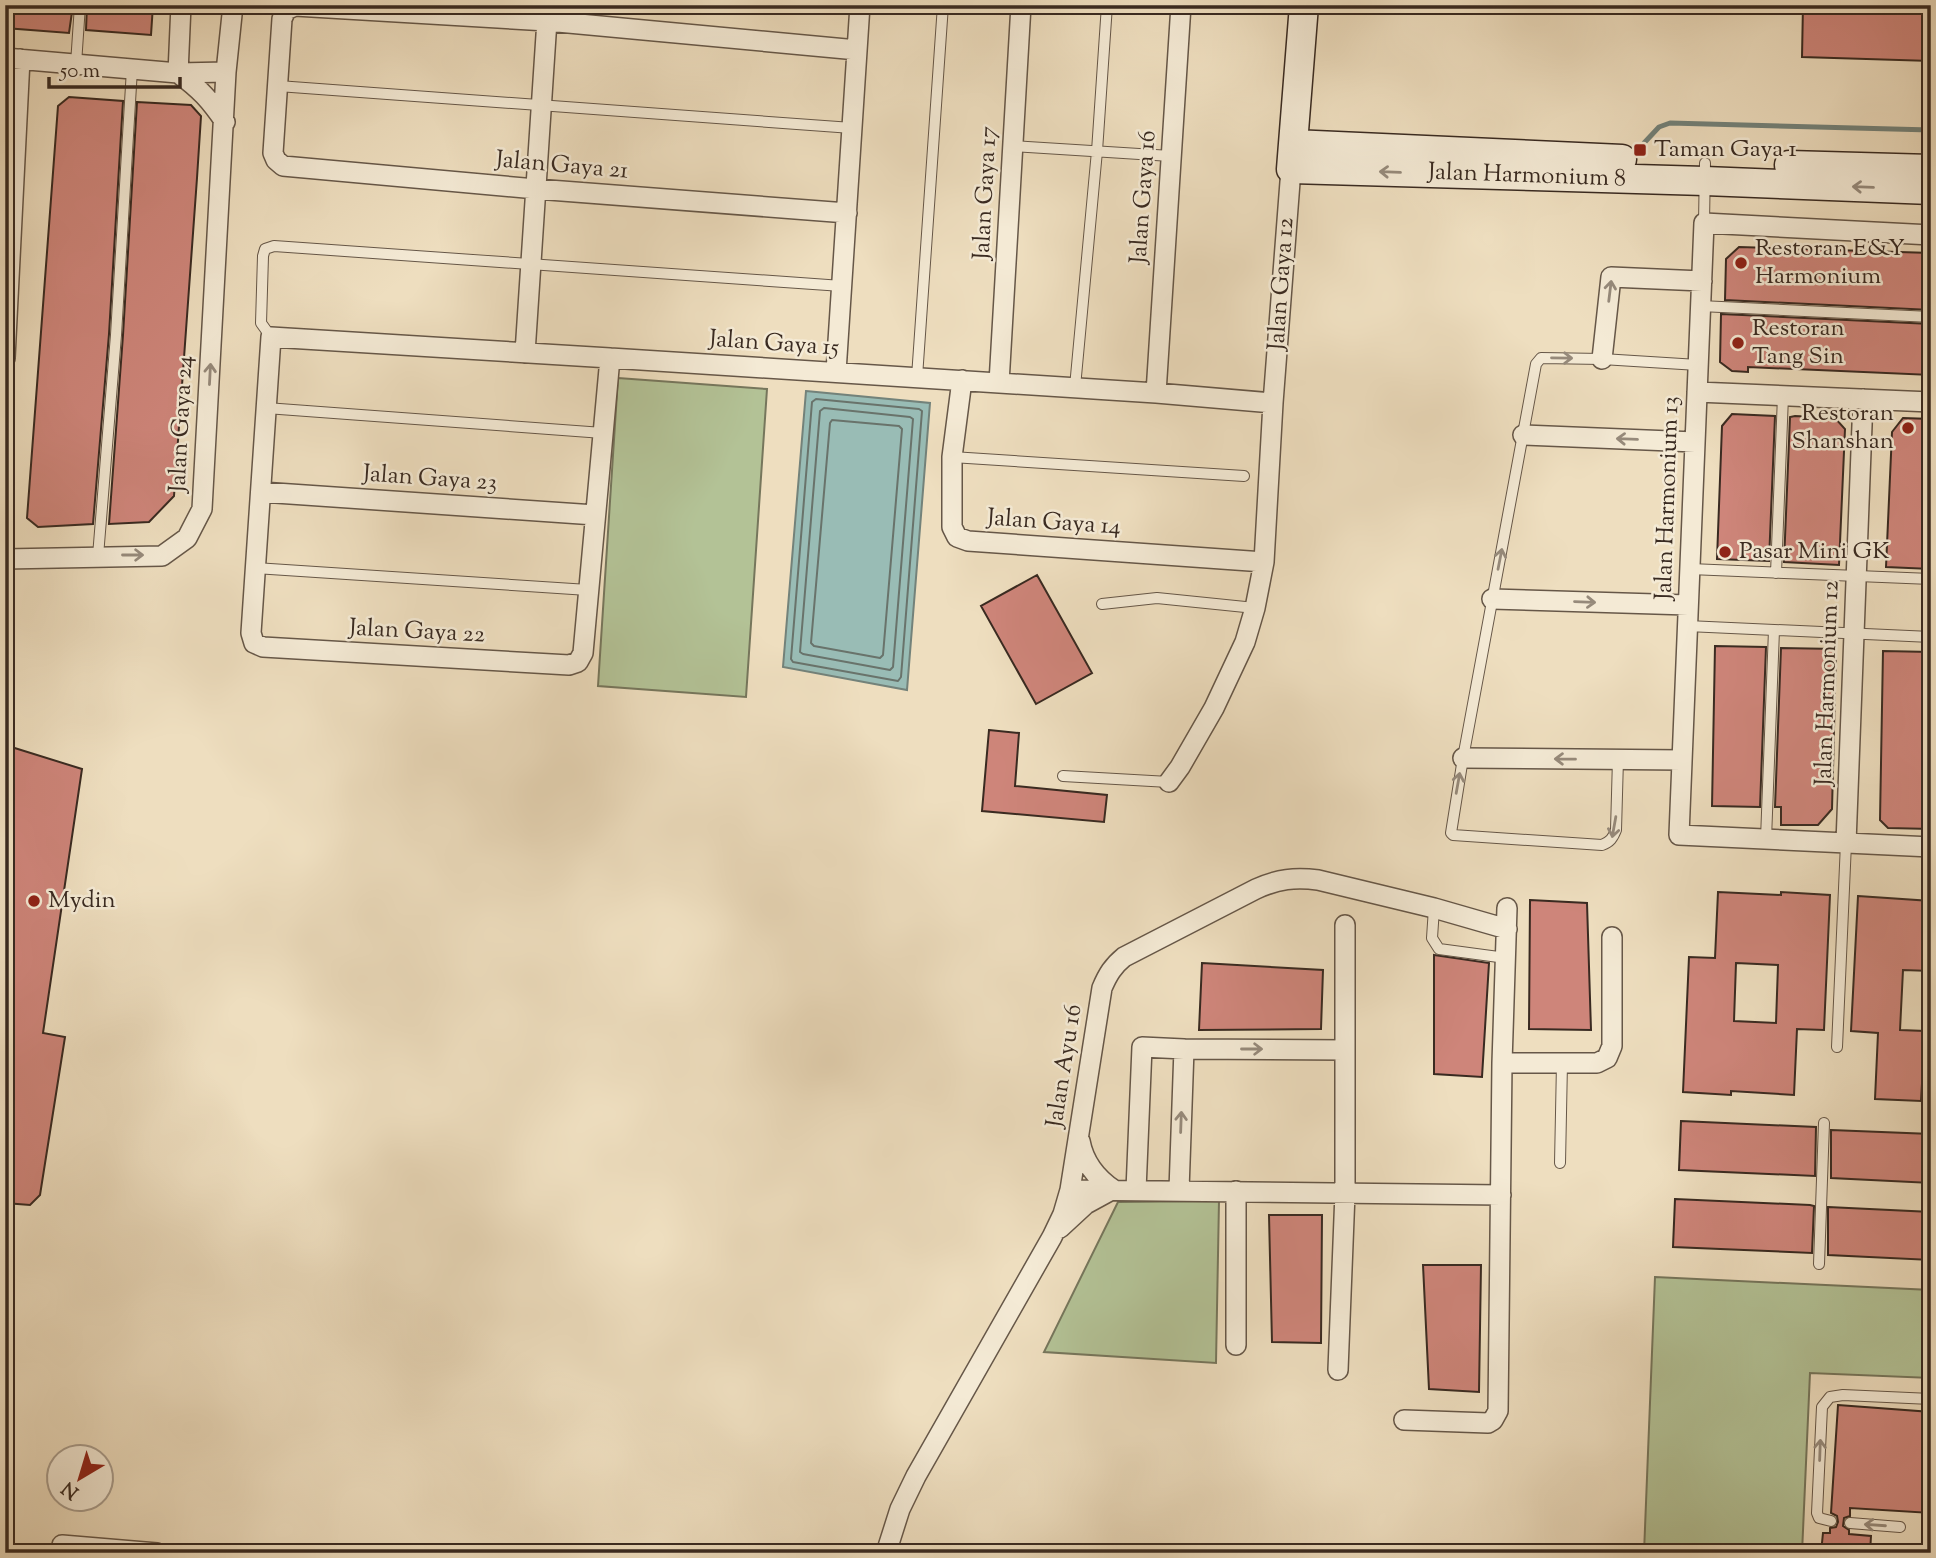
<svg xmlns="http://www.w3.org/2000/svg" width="1936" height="1558" viewBox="0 0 1936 1558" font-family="'Sorts Mill Goudy',serif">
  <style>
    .green { fill: #b3c296; stroke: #76765c; stroke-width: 2 }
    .water { fill: #99bcb5; stroke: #73827a; stroke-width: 2 }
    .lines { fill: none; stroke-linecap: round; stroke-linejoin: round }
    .shore { stroke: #69736b; stroke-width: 2 }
    .stream { stroke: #73827a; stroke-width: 5 }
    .building { fill: #ce857a; stroke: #392a21; stroke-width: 2; fill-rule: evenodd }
    .lane-casing { stroke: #665748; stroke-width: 12 }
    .street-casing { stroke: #665748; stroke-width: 22 }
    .secondary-casing { stroke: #392a21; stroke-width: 31 }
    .lane { stroke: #f4ead5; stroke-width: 10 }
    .street { stroke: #f4ead5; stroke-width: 19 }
    .secondary { stroke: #f4ead5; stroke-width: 28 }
    .oneway { stroke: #968a7b }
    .poi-dot { fill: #8f2418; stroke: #f4ead5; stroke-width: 2.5 }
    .labels { text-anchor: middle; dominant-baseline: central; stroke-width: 5; stroke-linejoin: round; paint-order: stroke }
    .poi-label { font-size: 24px; fill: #392a21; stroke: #f4ead5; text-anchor: start }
    .street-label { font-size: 24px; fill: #392a21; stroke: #f4ead5 }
  </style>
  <rect width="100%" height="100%" fill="#eedebf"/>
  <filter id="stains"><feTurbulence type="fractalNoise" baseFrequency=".00286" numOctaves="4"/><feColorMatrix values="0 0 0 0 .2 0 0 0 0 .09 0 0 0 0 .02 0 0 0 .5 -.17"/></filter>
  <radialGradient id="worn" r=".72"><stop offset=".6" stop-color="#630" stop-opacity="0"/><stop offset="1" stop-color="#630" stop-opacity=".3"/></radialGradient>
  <path class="green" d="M618,378L767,389L746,697L598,686Z
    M1219,1201L1216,1363L1044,1352L1118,1202Z
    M1655,1277L1931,1290V1378L1810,1373L1802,1553H1644Z"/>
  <path class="water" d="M806,391L930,403L907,690L783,667Z"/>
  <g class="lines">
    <path class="shore" d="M816,399L919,409L922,411L901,677L898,681L793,662L791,659L812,402Z
      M824,408L910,417L913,419L893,667L890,670L803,654L800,652L820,411Z
      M832,420L899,426L902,429L883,655L880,658L814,646L811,643L830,423Z"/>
    <path class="stream" d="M1644,143L1659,127L1670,123L1931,130"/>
  </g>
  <path class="building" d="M5,5H73L69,33L5,28Z
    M87,5H153L151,35L86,30Z
    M1803,5H1931V61L1802,57Z
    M69,97L123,101L109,334L93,524L38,527L27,518L58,106Z
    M137,102L191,105L201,116L197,178L174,496L149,522L109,524L123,335Z
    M1739,247L1931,253V310L1725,300L1726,259Z
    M1721,314L1931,324V375L1748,367V372L1732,371L1720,362Z
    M1732,414L1775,416L1769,561L1717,559L1722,426Z
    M1795,416L1835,418L1845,429L1839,565L1784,562L1790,417Z
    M1903,418L1931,419V569L1886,567L1892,432Z
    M1037,575L1092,673L1036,704L981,606Z
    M1715,646L1766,647L1760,807L1712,806Z
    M1781,648L1836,649L1832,809L1818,825H1781V807H1775Z
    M1883,651L1931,652V829L1888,828L1880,820Z
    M989,730L1019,733L1015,786L1107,795L1104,822L982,811Z
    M5,745L82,769L43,1033L65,1037L40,1195L30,1205L5,1203Z
    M1718,892L1781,895V892L1830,895L1824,1030L1797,1029L1794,1095L1731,1091V1095L1683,1092L1689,957L1715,958ZM1736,963L1778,965L1776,1023L1734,1021Z
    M1858,896L1931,901V971L1903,970L1900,1030L1925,1031L1921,1101L1875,1099L1878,1033L1851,1031Z
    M1530,900L1587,903L1591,1030L1529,1029Z
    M1434,955L1489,963L1482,1077L1434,1074Z
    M1202,963L1323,970L1321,1029L1199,1030Z
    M1681,1121L1816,1127L1815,1176L1679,1170Z
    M1831,1130L1931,1134V1183L1831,1178Z
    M1675,1199L1810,1205L1814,1206L1812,1253L1673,1247Z
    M1828,1207L1931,1212V1260L1828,1255Z
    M1269,1215H1322L1321,1343L1272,1342Z
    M1423,1265H1481L1479,1392L1429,1389Z
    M1838,1405L1931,1412V1513L1850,1508V1516L1844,1518L1843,1526L1849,1530V1534L1871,1536L1870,1553H1821L1823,1533H1830V1528L1836,1527L1838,1522L1837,1516L1831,1513Z"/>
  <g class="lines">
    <defs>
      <path id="lane" d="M76,64L80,5
        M278,86L852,128
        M1013,146L1171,156
        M1704,223L1705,163
        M1700,306L1931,317
        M271,337L261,323L263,256L265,249L274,246L842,286
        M917,377L943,5
        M1075,387L1097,151L1107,5
        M266,408L603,433
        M952,457L1244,476
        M98,556L116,335L132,69
        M255,568L588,590
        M1690,569L1931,579
        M1776,573L1783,396
        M1102,604L1157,598L1255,608
        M1687,626L1931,637
        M1618,759L1616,830C1613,838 1610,842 1602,845L1453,835L1451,833L1463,758L1536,364L1541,358L1602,359L1698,365
        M1063,776L1169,782
        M1766,839L1774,630
        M1434,908L1432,938L1439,949L1506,958
        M1837,1047L1846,843
        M1560,1163L1562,1063
        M1819,1264L1824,1123
        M1831,1521L1819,1518L1817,1513L1822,1407L1830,1397L1843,1395L1931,1399
        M1850,1523L1900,1527"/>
      <path id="street" d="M5,58L178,73L226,72
        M178,73C200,89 210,100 225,122
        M178,73L181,5
        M847,213L536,189L283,166L276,160L273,153L282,19L286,10L295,6L547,21L857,50
        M1931,235L1704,223L1679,835L1931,847
        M525,353L548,5
        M5,358L20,59
        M610,358L583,653L578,662L569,665L263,647L254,643L251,633L271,337L610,358L1156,393L1273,403
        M1602,359L1611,277L1702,281
        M836,372L860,5
        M962,380L952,457V527L957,537L968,541L1264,562
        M999,383L1021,5
        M1697,392L1931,402
        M1156,393L1181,5
        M1523,435L1695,442
        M261,492L595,515
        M5,559L162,556L187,538L202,509L226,72L233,5
        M1492,599L1688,605
        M1463,758L1682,760
        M1169,782L1180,767L1214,708L1245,642L1255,608L1264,562L1273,403L1291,169
        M1846,843L1863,399
        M1184,1049L1345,1050
        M1502,1063H1597L1607,1058L1612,1046V937
        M1080,1141C1084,1163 1096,1178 1114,1190
        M1070,1190L1501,1195
        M1136,1190L1142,1047L1184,1049L1179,1190
        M1060,1228L1086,1204L1108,1192
        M1236,1345V1191
        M1338,1370L1345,1193V925
        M1404,1420L1488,1423L1493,1420L1498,1411L1502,1063L1507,908
        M61,1553L62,1545L157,1553
        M886,1553L900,1509L916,1476L1052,1237L1063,1214L1070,1190L1102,988C1108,974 1113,966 1124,957L1256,889C1278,879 1295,877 1318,880L1434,908L1507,929"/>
      <path id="secondary" d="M1304,5L1291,169L1705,181L1931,190
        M1293,144L1622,159
        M1789,165L1931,169"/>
    </defs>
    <use href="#lane" class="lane-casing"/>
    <use href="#street" class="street-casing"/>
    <use href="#secondary" class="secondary-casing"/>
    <use href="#lane" class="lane"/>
    <use href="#street" class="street"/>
    <use href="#secondary" class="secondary"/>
  </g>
  <defs><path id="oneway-shaft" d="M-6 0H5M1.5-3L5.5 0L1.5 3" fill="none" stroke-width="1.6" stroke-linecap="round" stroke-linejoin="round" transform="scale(1.75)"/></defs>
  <g class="oneway">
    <use href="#oneway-shaft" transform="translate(1390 172) rotate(-178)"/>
    <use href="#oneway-shaft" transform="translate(1863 187) rotate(-178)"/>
    <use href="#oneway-shaft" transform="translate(1610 291) rotate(-83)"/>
    <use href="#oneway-shaft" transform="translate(1562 358) rotate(1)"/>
    <use href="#oneway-shaft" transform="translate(210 374) rotate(-87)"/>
    <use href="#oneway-shaft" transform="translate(1627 439) rotate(-178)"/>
    <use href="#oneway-shaft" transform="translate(133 555)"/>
    <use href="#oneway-shaft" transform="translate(1500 559) rotate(-79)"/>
    <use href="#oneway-shaft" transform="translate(1585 602) rotate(2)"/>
    <use href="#oneway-shaft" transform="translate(1565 759) rotate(-179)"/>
    <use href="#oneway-shaft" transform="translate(1458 783) rotate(-80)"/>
    <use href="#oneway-shaft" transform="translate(1614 827) rotate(100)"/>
    <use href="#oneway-shaft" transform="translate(1252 1049)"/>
    <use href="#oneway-shaft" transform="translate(1181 1122) rotate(-88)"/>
    <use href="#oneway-shaft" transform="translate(1820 1450) rotate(-88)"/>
    <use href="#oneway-shaft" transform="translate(1875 1525) rotate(-176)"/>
  </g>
  <g class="poi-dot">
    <rect x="1633" y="143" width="14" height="14" rx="3.5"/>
    <circle cx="1741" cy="263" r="7"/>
    <circle cx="1738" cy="343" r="7"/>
    <circle cx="1908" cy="428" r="7"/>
    <circle cx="1725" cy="552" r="7"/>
    <circle cx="34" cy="901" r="7"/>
  </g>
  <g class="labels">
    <g class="poi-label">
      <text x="1654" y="150">Taman Gaya 1</text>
      <text x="1755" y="249">Restoran E&amp;Y<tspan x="1755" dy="28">Harmonium</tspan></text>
      <text x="1752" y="329">Restoran<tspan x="1752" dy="28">Tang Sin</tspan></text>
      <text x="1894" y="414" text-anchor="end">Restoran<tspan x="1894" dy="28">Shanshan</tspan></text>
      <text x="1739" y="552">Pasar Mini GK</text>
      <text x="48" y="901">Mydin</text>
    </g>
    <g class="street-label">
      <text transform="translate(562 166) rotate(5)">Jalan Gaya 21</text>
      <text transform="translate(1527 176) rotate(2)">Jalan Harmonium 8</text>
      <text transform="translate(986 193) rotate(-87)">Jalan Gaya 17</text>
      <text transform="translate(1144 197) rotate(-86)">Jalan Gaya 16</text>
      <text transform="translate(1282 284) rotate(-86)">Jalan Gaya 12</text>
      <text transform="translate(774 344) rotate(4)">Jalan Gaya 15</text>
      <text transform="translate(182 424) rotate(-87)">Jalan Gaya 24</text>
      <text transform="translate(430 479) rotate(4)">Jalan Gaya 23</text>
      <text transform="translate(1668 498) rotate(-88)">Jalan Harmonium 13</text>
      <text transform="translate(1054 523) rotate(4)">Jalan Gaya 14</text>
      <text transform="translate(417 632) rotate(3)">Jalan Gaya 22</text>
      <text transform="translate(1828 683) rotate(-88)">Jalan Harmonium 12</text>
      <text transform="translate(1065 1066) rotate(-81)">Jalan Ayu 16</text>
    </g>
  </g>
  <rect width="1936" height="1558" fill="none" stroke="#eedebf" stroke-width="28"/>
  <rect x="7" y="7" width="1922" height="1544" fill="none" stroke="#392a21" stroke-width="3.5"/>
  <rect x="14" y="14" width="1908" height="1530" fill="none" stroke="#392a21" stroke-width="2"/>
  <g transform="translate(80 1478) rotate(218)"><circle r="33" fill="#f4ead5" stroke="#a99d8d" stroke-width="2"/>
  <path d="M0-5L12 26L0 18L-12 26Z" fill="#8f2418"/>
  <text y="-10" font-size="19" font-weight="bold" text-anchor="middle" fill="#392a21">N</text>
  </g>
  <path d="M49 77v10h131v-10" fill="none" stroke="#392a21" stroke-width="3.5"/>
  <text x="60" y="77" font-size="21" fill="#392a21" stroke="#f4ead5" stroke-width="5" paint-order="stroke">50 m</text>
  <rect width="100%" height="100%" filter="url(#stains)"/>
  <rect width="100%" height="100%" fill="url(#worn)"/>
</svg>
